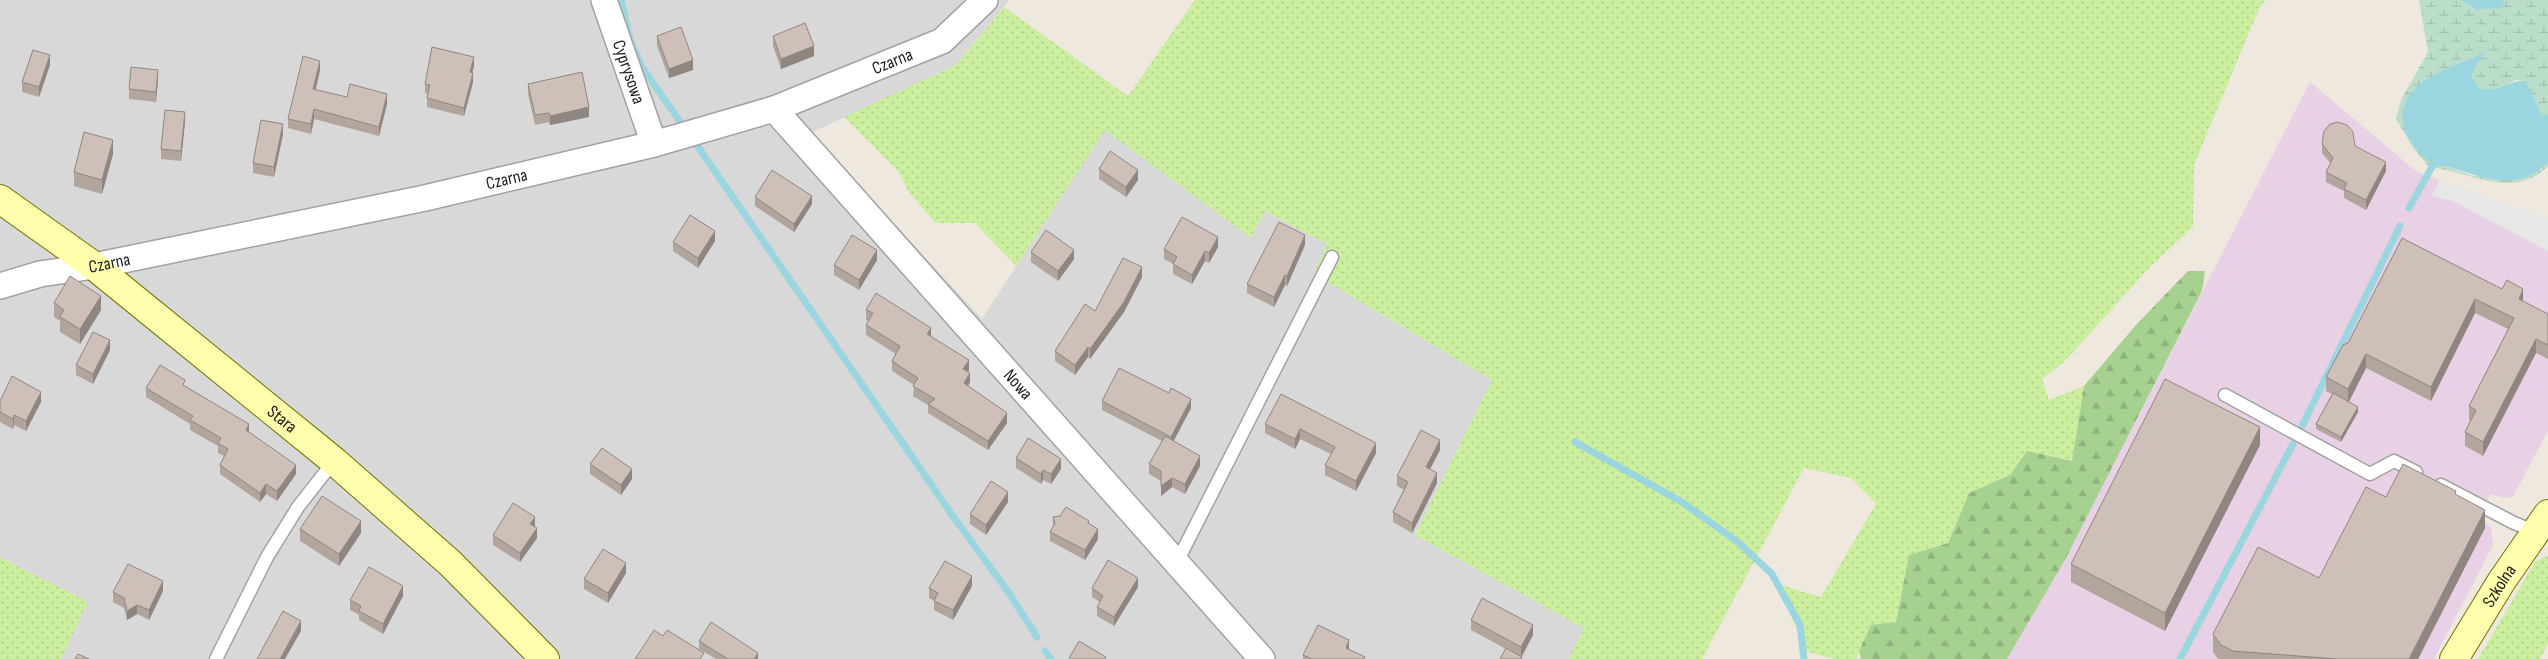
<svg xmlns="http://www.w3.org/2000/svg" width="2548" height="659" viewBox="0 0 2548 659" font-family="'Sofia Sans Condensed',sans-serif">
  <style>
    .residential { fill: #d9d8d8 }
    .industrial { fill: #e8d1e5 }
    .grass { fill: url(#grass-dots) }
    .forest { fill: url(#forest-firs) }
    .wetland { fill: url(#wetland-marsh) }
    .parking { fill: #e7e7e7 }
    .water { fill: #9bd5e0 }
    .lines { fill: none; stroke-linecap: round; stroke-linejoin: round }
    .stream { stroke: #9bd5e0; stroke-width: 7 }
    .lane-casing { stroke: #a2a2a2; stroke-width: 15 }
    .street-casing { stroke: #a2a2a2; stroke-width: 28 }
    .secondary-casing { stroke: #6f7400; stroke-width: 30 }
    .lane { stroke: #fff; stroke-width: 12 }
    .street { stroke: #fff; stroke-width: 25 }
    .secondary { stroke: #fffeac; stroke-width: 28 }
    .wall { fill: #b1a59e }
    .shaded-wall { fill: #908681 }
    .building { fill: #cec0b8; stroke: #908681 }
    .labels { text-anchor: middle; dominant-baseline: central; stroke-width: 5; stroke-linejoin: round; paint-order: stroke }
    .street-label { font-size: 18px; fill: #1b1b1b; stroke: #fff }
  </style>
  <defs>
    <pattern id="grass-dots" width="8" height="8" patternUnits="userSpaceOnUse" patternTransform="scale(1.25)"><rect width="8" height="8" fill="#cbee9f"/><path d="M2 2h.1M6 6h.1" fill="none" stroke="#aecc88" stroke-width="1.8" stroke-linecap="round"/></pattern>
    <pattern id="forest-firs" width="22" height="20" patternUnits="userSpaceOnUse" patternTransform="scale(1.25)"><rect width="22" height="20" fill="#a7d190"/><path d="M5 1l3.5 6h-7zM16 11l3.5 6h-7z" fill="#8fb37c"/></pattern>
    <pattern id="wetland-marsh" width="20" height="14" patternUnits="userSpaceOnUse" patternTransform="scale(1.25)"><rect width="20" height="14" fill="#bbdecb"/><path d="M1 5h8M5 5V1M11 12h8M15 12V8" fill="none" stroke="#a0beae"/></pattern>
  </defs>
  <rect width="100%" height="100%" fill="#eee8df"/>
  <path class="residential" d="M0,0H1009L956,65L811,133L982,319L1105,129L1251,237L1265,211L1328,244L1314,274L1492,380L1415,535L1585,628L1569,659H61L87,602L0,557Z"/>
  <path class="industrial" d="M2310,82L2416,171L2439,180L2433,196L2453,201L2548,251V431L2513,497L2503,498L2490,494L2484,507L2478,518L2491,527L2493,545L2434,659H2007L2066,558Z"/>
  <path class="grass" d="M1195,0H2266L2260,6L2194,165L2193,227L2151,266L2064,362L2042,379L2049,400L2084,386L2072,461L2027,451L2010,475L1969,493L1948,543L1909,555L1896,622L1871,625L1856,659H1835L1807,652L1777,584L1821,597L1876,504L1851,478L1804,468L1702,659H1569L1584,628L1415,535L1492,380L1314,274L1327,244L1265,211L1251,238L1105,130L1016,266L975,223H936L910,194L898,171L844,117L956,65L1004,7L1128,96Z
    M2546,556L2548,557V643L2540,659H2478L2535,562Z
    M0,557L88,602L61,659H0Z"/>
  <path class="forest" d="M2188,271H2205L2202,291L2066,558L2007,659H1861L1859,651L1871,625L1896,622L1909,555L1948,543L1969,493L2010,475L2027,451L2072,461L2084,386L2136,325Z"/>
  <path class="wetland" d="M2419,0H2461L2477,10L2501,8L2505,0H2548V113L2543,117L2526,81L2516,80L2494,91L2480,90L2471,75L2483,54C2451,67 2425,75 2404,104L2433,165L2451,168L2474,176L2541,170L2548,162V166C2514,201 2468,171 2429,167L2411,145L2396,119L2401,100L2428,52Z"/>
  <path class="parking" d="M2439,180L2548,219V251L2453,201L2432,196Z"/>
  <path class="water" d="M2461,0H2505L2501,8L2477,10Z
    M2484,53L2471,75L2480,89C2502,92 2507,80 2526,81L2543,117L2548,113V162C2523,191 2485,179 2453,168C2446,166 2437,167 2431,163C2406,144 2389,112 2417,87C2434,71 2462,63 2484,53Z"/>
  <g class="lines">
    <path class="stream" d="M621,0L630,40L642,67L686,130
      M692,138L955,519L1009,593L1037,637
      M2409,208L2433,165
      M2302,426L2400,226
      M1575,442L1682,502L1739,543L1772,574L1800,625L1804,659
      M1045,651L1051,659
      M2180,659L2293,444"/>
    <defs>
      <path id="lane" d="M2225,395L2370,474L2394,461L2416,472
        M2441,485L2514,523L2534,531
        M1177,562L1332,257
        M216,659L267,557L298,507L334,461"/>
      <g id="street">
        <path id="s1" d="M604,0L654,144"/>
        <path id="s2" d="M774,109L1262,659"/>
        <path id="s3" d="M0,286L40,274L94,266L425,198L654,144L774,109L942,41L985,0"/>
      </g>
      <g id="secondary">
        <path id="s4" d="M0,199L94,266L334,461L450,563L545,659"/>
        <path id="s5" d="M2454,659L2501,582L2548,514"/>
      </g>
    </defs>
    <use href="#lane" class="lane-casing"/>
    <use href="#street" class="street-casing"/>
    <use href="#secondary" class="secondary-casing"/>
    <use href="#lane" class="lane"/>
    <use href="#street" class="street"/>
    <use href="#secondary" class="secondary"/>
  </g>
  <path class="wall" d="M657,36L693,70L669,78L657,46Z
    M773,36L814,56L781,69L773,46Z
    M50,65L39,97L22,92V82Z
    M474,66L472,73L473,82L464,116L427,107V98L428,94L425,93V84Z
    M320,70L316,90L347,97L387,104L379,136L314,119L311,134L288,128V119Z
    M158,80L156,102L129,99V89Z
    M528,84L589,117L550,125L549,122L535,125L528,94Z
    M185,122L181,161L161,159V149Z
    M283,134L274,177L253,173V163Z
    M2322,144L2355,146L2386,171L2366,210L2344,198V191L2326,182V172L2331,164L2322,153Z
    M113,154L102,194L74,186V172Z
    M1099,169L1138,180L1126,197L1099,179Z
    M755,197L812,204L794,232L755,206Z
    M2402,238L2548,314V359L2536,353L2483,456L2465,446V432L2470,421L2469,420V406L2508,329L2475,313L2431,401L2366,368L2349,402L2358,412L2341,442L2316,429V424L2332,394L2326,391V377L2348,343Z
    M715,241L698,268L673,251V242Z
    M1305,245L1287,286L1285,285L1274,307L1247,293V284Z
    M1218,247L1209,263L1205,261L1192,284L1173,274V264L1164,259V249Z
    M1031,252L1074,259L1058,281L1031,262Z
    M877,260L859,290L834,275V265Z
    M1142,277L1124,312L1090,359L1088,357L1075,375L1055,361V351L1095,311Z
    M54,303L101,310L80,344L60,332V321L54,317Z
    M866,310L931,337L969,370L968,372L970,382L968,386L1007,423L988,450L928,413V405L913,396L914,385L892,371V361L896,354L866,335V325L869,321L866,320Z
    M110,350L93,384L76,375V365Z
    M185,386L249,432L296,474L277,501L266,494L260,502L220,474V465L224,456L218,453V446L190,430V424L146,397V388Z
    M1169,393L1191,408L1173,441L1200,466L1185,494L1172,487L1161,496V481L1149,474V464L1162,441L1102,410V401Z
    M1281,394L1376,453L1356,491L1325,475V465L1331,454L1300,439L1295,449L1265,433V424Z
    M0,401L41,402L26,431L14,425L13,429L0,422Z
    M2260,445L2165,631L2071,582V564Z
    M1440,450L1430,469L1437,483L1412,533L1393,522V512L1404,490L1397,486V476Z
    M1016,458L1061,469L1051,484L1043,480L1041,484L1016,468Z
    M590,464L632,479L621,495L590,474Z
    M2456,495L2485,528L2418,659H2218L2213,652V634L2319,578L2386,497Z
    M1008,502L986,535L970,524V514Z
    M1053,517L1089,524L1098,539L1085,560L1050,541V532L1053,527Z
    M535,527L537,538L520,562L493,545V535Z
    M300,529L361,533L339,566L300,541Z
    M626,573L608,603L584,589V579Z
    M972,586L953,620L934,610V601L929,598V588Z
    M1138,587L1114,626L1097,616V607L1100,602L1092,597V588Z
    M163,591L149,620L137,614L127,620L124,608L113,602V592Z
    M403,596L383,634L359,620V615L350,610V600Z
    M1471,620L1533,635L1522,657V659L1506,649L1471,630Z
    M699,641L758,659H716L699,649Z
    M1349,649L1365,659H1303V655Z"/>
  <path class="shaded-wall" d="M814,46V56L781,69V59Z
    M50,55V65L39,97V87Z
    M474,57V66L470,81V72Z
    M693,60V70L669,78V69Z
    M320,61V70L313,99V89Z
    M158,70V80L156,102V92Z
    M473,73V82L464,116V108Z
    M387,94V104L379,136V127Z
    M589,107V117L550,125V116Z
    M314,109V119L311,134V124Z
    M185,112V122L181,161V151Z
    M283,124V134L274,177V167Z
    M113,140V154L102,194V180Z
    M2386,162V171L2366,210V200Z
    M1138,170V180L1126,197V187Z
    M812,196V204L794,232V224Z
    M715,231V241L698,268V258Z
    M1305,235V245L1287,286V276Z
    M1218,237V247L1209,263V253Z
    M877,250V260L859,290V280Z
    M1074,250V259L1058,281V271Z
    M1205,251V261L1192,284V275Z
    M1142,267V277L1124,312L1090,359V349Z
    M1285,275V285L1274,307V297Z
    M2523,289V303L2519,299Z
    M101,296V310L80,344V329Z
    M2475,299V313L2431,401V387Z
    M931,328V338L927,334Z
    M2536,339V353L2483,456V442Z
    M110,340V350L93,384V374Z
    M1088,347V357L1075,375V365Z
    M2366,354V368L2348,403V389Z
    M969,360V370L963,379V369Z
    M970,373V382L964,393V383Z
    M41,392V402L26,431V421Z
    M1191,399V408L1171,446V437Z
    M2358,407V412L2341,442V437Z
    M1007,413V423L988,450V441Z
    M14,415V425L13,429V419Z
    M249,424V434L246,430Z
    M2260,427V445L2165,631V613Z
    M1300,429V439L1295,449V439Z
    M1440,440V450L1426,477V467Z
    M1376,443V453L1356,491V481Z
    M1200,456V466L1185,494V484Z
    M1061,459V469L1051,484V474Z
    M296,465V474L277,501V491Z
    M632,469V479L621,495V485Z
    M1043,470V480L1041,484V474Z
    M1437,473V483L1412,533V523Z
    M1172,478V487L1161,496V486Z
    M266,484V494L260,502V493Z
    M1008,492V502L986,535V525Z
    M2485,510V528L2418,659H2409Z
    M535,517V527L530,524Z
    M361,521V533L339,566V554Z
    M537,528V538L520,562V553Z
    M1098,529V539L1085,560V550Z
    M626,563V573L608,603V593Z
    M972,576V586L953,620V610Z
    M1138,578V587L1114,626V617Z
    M163,581V591L149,620V610Z
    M403,586V596L383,634V624Z
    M137,605V614L127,620V611Z
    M301,621V631L285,659H280Z
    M1533,625V635L1521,657V647Z
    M1349,640V650L1346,648Z
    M758,653V659H754Z"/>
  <path class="building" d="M805,23L814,46L781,59L773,36Z
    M681,27L693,60L669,69L657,36Z
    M432,47L474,57L470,72L473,73L464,108L427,98L430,85L425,84Z
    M33,50L50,55L39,87L22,82Z
    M303,56L320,61L313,89L347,97L350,84L387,94L379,127L314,109L311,124L288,119Z
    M131,67L158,70L156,92L129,89Z
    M582,72L589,107L550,116L549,113L535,115L528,84Z
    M165,110L185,112L181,151L161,149Z
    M261,120L283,124L274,167L253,163Z
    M2338,122L2347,125L2353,132L2355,146L2386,162L2366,200L2344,189L2347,183L2326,172L2333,158L2322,144L2324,131L2330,124Z
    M84,132L113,140L102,180L74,172Z
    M1110,151L1138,170L1126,187L1099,169Z
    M772,170L812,196L794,224L755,197Z
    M690,215L715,231L698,258L673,242Z
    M1182,217L1218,237L1209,253L1205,251L1192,275L1173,264L1177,257L1164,249Z
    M1279,222L1305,235L1287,276L1285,275L1274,297L1247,284Z
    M1046,230L1074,250L1058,271L1031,252Z
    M852,235L877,250L859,280L834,265Z
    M2402,238L2502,289L2507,280L2523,289L2519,299L2548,314V345L2536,339L2483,442L2465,432L2476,410L2469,406L2514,318L2475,299L2431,387L2366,354L2348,389L2326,377L2343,345L2348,343Z
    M1123,258L1142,267L1124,302L1090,349L1088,347L1075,365L1055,351L1085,304L1095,311Z
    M70,276L101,296L80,329L60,317L64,310L54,303Z
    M876,293L931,328L927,334L969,360L963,369L970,373L964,383L1007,413L988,441L928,404L935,399L913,386L918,378L892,361L900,346L866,325L873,313L866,310Z
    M93,332L110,340L93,374L76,365Z
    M160,365L185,380L183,385L249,424L246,430L296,465L277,491L266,484L260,493L220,465L228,449L218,443L221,438L190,420L193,416L146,388Z
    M1119,368L1169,393L1171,388L1191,399L1171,437L1102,401Z
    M12,376L41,392L26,421L14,415L13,419L0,412V401Z
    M2165,379L2260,427L2165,613L2071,564Z
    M2333,393L2358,407L2341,437L2316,424Z
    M1281,394L1376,443L1356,481L1325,465L1335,447L1300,429L1295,439L1265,424Z
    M1421,430L1440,440L1426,467L1437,473L1412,523L1393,512L1408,482L1397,476Z
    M1165,436L1200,456L1185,484L1172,478L1161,486V471L1149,464Z
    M1028,438L1061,459L1051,474L1043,470L1041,474L1016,458Z
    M602,448L632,469L621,485L590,464Z
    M2403,464L2456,491L2455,494L2485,510L2409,659H2337L2233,651L2221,645L2213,634L2258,547L2319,578L2366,487L2386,497Z
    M991,481L1008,492L986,525L970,514Z
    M322,496L361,521L339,554L300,529Z
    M513,503L535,517L530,524L537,528L520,553L493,535Z
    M1066,507L1089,521L1088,523L1098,529L1085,550L1050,532L1055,523L1053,517L1060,516Z
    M603,549L626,563L608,593L584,579Z
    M1108,560L1138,578L1114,617L1097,607L1103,596L1092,588Z
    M945,561L972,576L953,610L934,601L938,593L929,588Z
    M128,564L163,581L149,610L137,605L127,611L124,598L113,592Z
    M369,567L403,586L383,624L359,611L361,606L350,600Z
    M1482,598L1533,625L1521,647L1471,620Z
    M283,611L301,621L280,659H257Z
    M711,622L758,653L754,659H728L699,641Z
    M1318,625L1349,640L1346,648L1365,657L1364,659H1312L1303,655Z
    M654,630L663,636L667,630L704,653L700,659H635Z
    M1079,641L1106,657L1105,659H1071L1069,658Z
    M1506,648L1522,657L1521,659H1500Z
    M78,654L89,659H75Z"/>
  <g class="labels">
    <g class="street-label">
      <text stroke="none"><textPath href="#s3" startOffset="922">Czarna</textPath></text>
      <text stroke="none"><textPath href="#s1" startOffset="76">Cyprysowa</textPath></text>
      <text stroke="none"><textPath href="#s3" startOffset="518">Czarna</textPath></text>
      <text stroke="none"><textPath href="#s3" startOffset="112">Czarna</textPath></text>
      <text stroke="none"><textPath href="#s2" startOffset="368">Nowa</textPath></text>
      <text stroke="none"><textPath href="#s4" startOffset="358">Stara</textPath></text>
      <text stroke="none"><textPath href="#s5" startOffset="86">Szkolna</textPath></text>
    </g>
  </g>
</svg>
